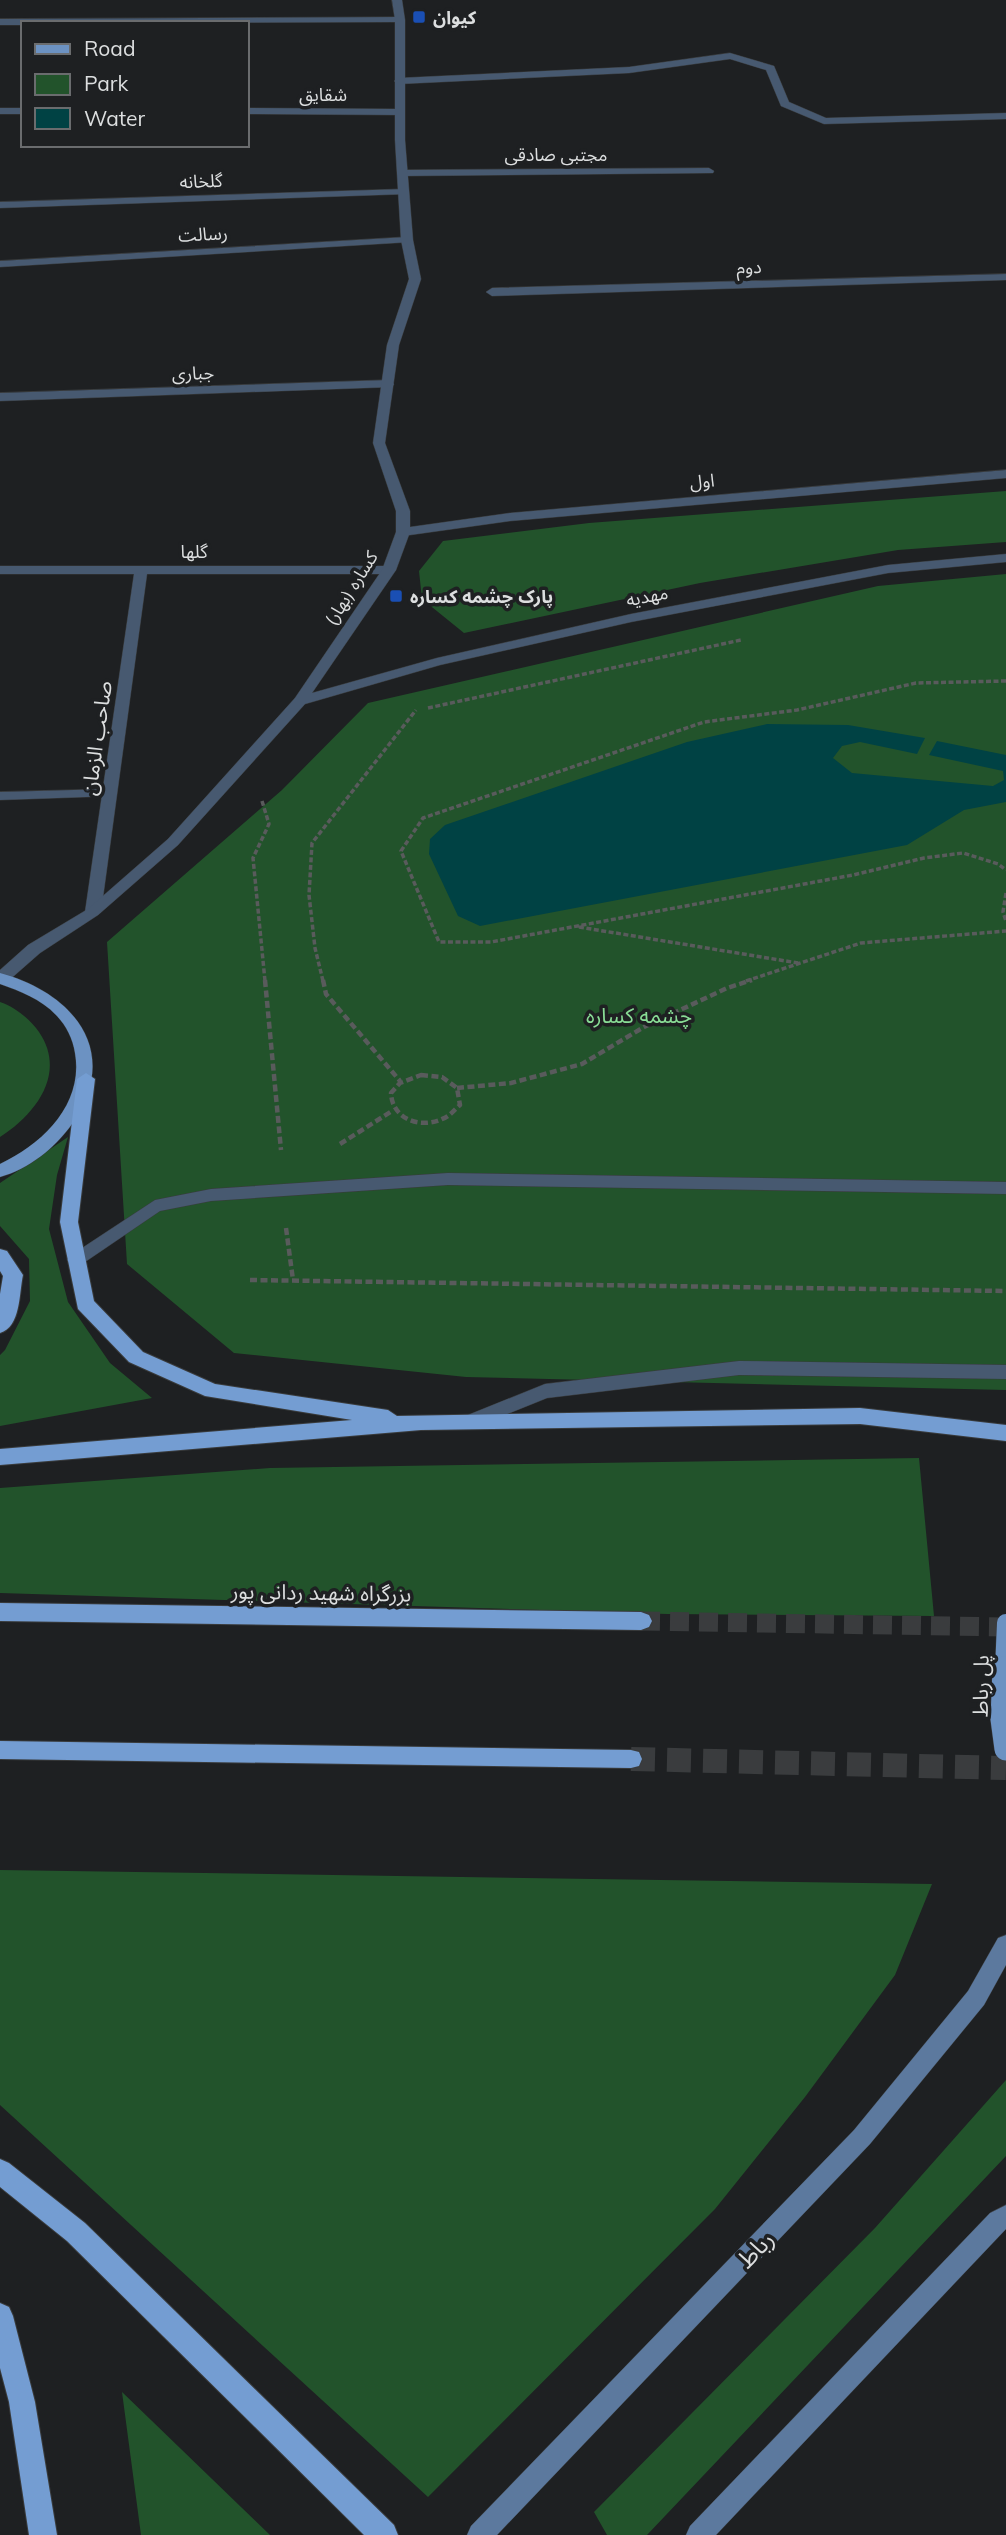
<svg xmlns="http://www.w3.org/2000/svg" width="1006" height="2535" viewBox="0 0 1006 2535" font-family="Mulish,'Noto Sans Arabic',sans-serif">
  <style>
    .green { fill: #22532b }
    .water { fill: #004244 }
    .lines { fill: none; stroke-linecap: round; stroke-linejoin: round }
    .trunk-tunnel-far1 { stroke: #3a3c3e; stroke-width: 19; stroke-dasharray: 19 10; stroke-linecap: butt }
    .trunk-tunnel { stroke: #3a3c3e; stroke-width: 24; stroke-dasharray: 24 12; stroke-linecap: butt }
    .service-casing { stroke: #393b3c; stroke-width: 1 }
    .minor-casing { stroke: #393b3c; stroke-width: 1 }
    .tertiary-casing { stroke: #393b3c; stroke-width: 1 }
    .secondary-casing { stroke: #393b3c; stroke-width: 1 }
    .primary-casing { stroke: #393b3c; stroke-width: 1 }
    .trunk-casing { stroke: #393b3c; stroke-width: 2 }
    .path-far1 { stroke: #595b5c; stroke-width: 3.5; stroke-dasharray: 5 2.5; stroke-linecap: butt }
    .path { stroke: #595b5c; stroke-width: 4.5; stroke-dasharray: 7 3.5; stroke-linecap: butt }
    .service { fill: #475970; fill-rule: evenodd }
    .minor { fill: #475970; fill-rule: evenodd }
    .tertiary { fill: #475970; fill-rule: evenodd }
    .secondary { fill: #5c799e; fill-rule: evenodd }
    .primary { fill: #6c92c2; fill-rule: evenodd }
    .trunk { fill: #749dd2; fill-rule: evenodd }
    .primary-bridge-far1-casing { stroke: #393b3c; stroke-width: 19; stroke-linecap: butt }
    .primary-bridge-casing { stroke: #393b3c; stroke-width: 24; stroke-linecap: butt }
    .primary-bridge-far1 { stroke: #6c92c2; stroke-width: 18 }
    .primary-bridge { stroke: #6c92c2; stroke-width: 23 }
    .transit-dot { fill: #1a4fb4; stroke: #1e2022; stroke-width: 2.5 }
    .labels { text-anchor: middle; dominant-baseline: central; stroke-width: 7; stroke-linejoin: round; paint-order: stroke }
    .far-poi-label { font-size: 18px; font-weight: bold; fill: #dcdedf; stroke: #1e2022; text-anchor: start }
    .far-street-label { font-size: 18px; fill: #dcdedf; stroke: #1e2022 }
    .street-label { font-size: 21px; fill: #dcdedf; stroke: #1e2022 }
    .park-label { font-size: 21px; fill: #89dd96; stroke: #1e2022 }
    .near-street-label { font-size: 24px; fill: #dcdedf; stroke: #1e2022 }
  </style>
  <rect width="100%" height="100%" fill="#1e2022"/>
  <path class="green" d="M1006,491V542L898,550L700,583L464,633L422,599L419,571L443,541L589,523Z
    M1006,574V1390L466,1377L234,1353L127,1264L107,942L282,790L368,703L878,586Z
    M0,1002C15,1007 30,1019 39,1032C67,1073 36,1114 0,1137Z
    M68,1137L57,1175L49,1229L68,1302L110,1363L152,1398L0,1426V1355L5,1350L30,1301L29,1259L0,1226V1183Z
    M919,1458L934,1616L667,1614L0,1593V1488L270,1468Z
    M0,1870L932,1884L895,1975L805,2097L715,2209L428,2497L0,2105Z
    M1006,2080V2156L647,2535H607L594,2512L875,2228Z
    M122,2392L270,2535H141Z"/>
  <path class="water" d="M767,724L848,725L925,738L917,754L860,742L842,746L833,758L852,773L993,786L1004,780L1003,771L929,755L937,741L1006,755V802L964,810L907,845L480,926L458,916L429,854L430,839L445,825L687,742Z"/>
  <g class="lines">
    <path class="trunk-tunnel-far1" d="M641,1621L1006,1627"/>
    <path class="trunk-tunnel" d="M631,1759L1006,1768"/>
    <defs>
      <path id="service" d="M110,789L115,790L117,793L115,796L0,800V792Z
        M448,1173L1006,1182V1194L448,1185L211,1201L160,1211L82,1264H70L67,1260L70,1256L155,1200L211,1189Z
        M739,1361L1006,1365V1379L739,1375L547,1398L470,1429L463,1427L461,1422L463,1417L545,1384Z"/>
      <path id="minor" d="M400,17L404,18V22L23,23V25H0V19Z
        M730,53L774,66L789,102L826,118L1006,113V119L824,124L781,106L766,70L730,59L629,73L399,84L394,81L399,78L629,67Z
        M0,108H23V114H0Z
        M247,108L400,109L405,112L400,115L247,114Z
        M709,168L714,171L713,173L402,176L397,173L402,170Z
        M404,189L408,190V194L0,208V202Z
        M407,237L413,240L411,242L0,267V261Z
        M1006,274V280L492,296L486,292L492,288Z
        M388,380L394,384L392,387L0,401V393Z
        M1006,470V478L510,521L403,536L396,532L403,528L510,513Z
        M0,566H389L396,570L389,574H147L101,912L93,917L85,912L134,574H0Z"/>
      <path id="tertiary" d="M392,0H402L405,20V140L413,240L421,279L399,345L385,443L410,511V532L396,570L312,693L437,658L631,614L888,565L1006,554V562L888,573L631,622L440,665L305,704L178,845L98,915L40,953L7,982L0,983V970L28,945L88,909L168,839L295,698L382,570L396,532V511L373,443L387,345L409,279L401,240L395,140V20Z"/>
      <path id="secondary" d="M1006,1935V1965L984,2005L870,2144L497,2535H467L471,2526L854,2130L968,1991L998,1938Z
        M1006,2205V2229L716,2535H686L690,2526L990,2213Z"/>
      <path id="primary" d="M0,973C74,993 122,1052 72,1124C55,1148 29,1169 0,1177V1164C43,1144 84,1104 75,1053C73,1039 66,1025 56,1015C41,999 20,991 0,984Z"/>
      <path id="trunk" d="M86,1073L95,1079L78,1222L94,1301L143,1352L215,1384L388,1410L397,1416L860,1408L1006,1425V1441L860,1424L421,1430L0,1465V1449L352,1420L205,1396L129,1362L78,1309L60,1222L77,1079Z
        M0,1249L7,1251L23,1275C19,1293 21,1327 0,1333V1294L3,1276L0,1271Z
        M0,1603L641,1612L649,1615L652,1621L649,1627L641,1630L0,1621Z
        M0,1741L631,1750L639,1752L642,1759L639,1766L631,1768L0,1759Z
        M0,2159L9,2163L85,2223L394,2525L398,2535H364L67,2241L0,2187Z
        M0,2303L9,2307L13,2316L35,2402L57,2535H29L9,2402L0,2368Z"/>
    </defs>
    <use href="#service" class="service-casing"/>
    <use href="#minor" class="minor-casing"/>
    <use href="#tertiary" class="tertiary-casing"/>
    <use href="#secondary" class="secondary-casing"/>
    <use href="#primary" class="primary-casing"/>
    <use href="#trunk" class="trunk-casing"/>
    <path class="path-far1" d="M1006,681L916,683L797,710L704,722L423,818L401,851L439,942H491L853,875L924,858L963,853L998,864L1006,870
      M428,708L741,640
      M262,801L269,824L253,858L265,981
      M1006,893L1003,912L1006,921
      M579,927L798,963
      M323,981L315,948L309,895L312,843L416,710
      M746,981L861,943L1006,931"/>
    <path class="path" d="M265,980L281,1150
      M323,980L326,994L400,1081
      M421,1075L442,1077L457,1088L460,1105C454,1110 449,1117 442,1119C420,1129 392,1119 391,1093L400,1083Z
      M457,1088L511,1083L582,1064L644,1027L727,988L752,980
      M340,1144L392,1111
      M286,1228L293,1280
      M250,1280L1006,1291"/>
    <use href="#service" class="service"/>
    <use href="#minor" class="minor"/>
    <use href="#tertiary" class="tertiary"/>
    <use href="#secondary" class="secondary"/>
    <use href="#primary" class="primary"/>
    <use href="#trunk" class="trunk"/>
    <defs>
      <path id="primary-bridge-far1" d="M1004,1670L1006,1623"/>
      <path id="primary-bridge" d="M1004,1668L1002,1719L1006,1749"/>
    </defs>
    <use href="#primary-bridge-far1" class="primary-bridge-far1-casing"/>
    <use href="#primary-bridge" class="primary-bridge-casing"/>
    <use href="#primary-bridge-far1" class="primary-bridge-far1"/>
    <use href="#primary-bridge" class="primary-bridge"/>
  </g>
  <g class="transit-dot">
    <rect x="412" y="10" width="14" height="14" rx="3.5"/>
    <rect x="389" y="589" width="14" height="14" rx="3.5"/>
  </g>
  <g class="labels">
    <g class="far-poi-label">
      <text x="433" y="17">کیوان</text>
      <text x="410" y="596">پارک چشمه کساره</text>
    </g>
    <g class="far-street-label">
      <text x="323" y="94">شقایق</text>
      <text x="556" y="154">مجتبی صادقی</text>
      <text transform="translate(201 181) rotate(-2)">گلخانه</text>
      <text transform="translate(203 234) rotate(-3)">رسالت</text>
      <text transform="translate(749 267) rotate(-2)">دوم</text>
      <text transform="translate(193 373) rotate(-2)">جباری</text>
      <text transform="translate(702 481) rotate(-5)">اول</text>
      <text x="194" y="551">گلها</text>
      <text transform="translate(351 588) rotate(-58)">کساره (بهار)</text>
      <text transform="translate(647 596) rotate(-11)">مهدیه</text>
    </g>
    <g class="street-label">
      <text transform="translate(96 738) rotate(-82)">صاحب الزمان</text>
      <text transform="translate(321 1592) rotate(1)">بزرگراه شهید ردانی پور</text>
      <text transform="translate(980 1686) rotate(-89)">پل رباط</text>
    </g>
    <g class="park-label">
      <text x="639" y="1015">چشمه کساره</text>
    </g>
    <g class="near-street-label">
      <text transform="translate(755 2249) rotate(-46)">رباط</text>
    </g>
  </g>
  <rect x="21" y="21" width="228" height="126" fill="#1e2022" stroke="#6a6c6e" stroke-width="2"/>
  <rect x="35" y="44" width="35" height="10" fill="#6c92c2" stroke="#6a6c6e" stroke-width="2"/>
  <text x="84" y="56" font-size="21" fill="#dcdedf">Road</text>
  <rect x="35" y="74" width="35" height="21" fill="#22532b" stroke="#6a6c6e" stroke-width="2"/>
  <text x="84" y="91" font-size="21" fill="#dcdedf">Park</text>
  <rect x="35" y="108" width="35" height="21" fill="#004244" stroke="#6a6c6e" stroke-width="2"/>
  <text x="84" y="126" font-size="21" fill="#dcdedf">Water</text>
</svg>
